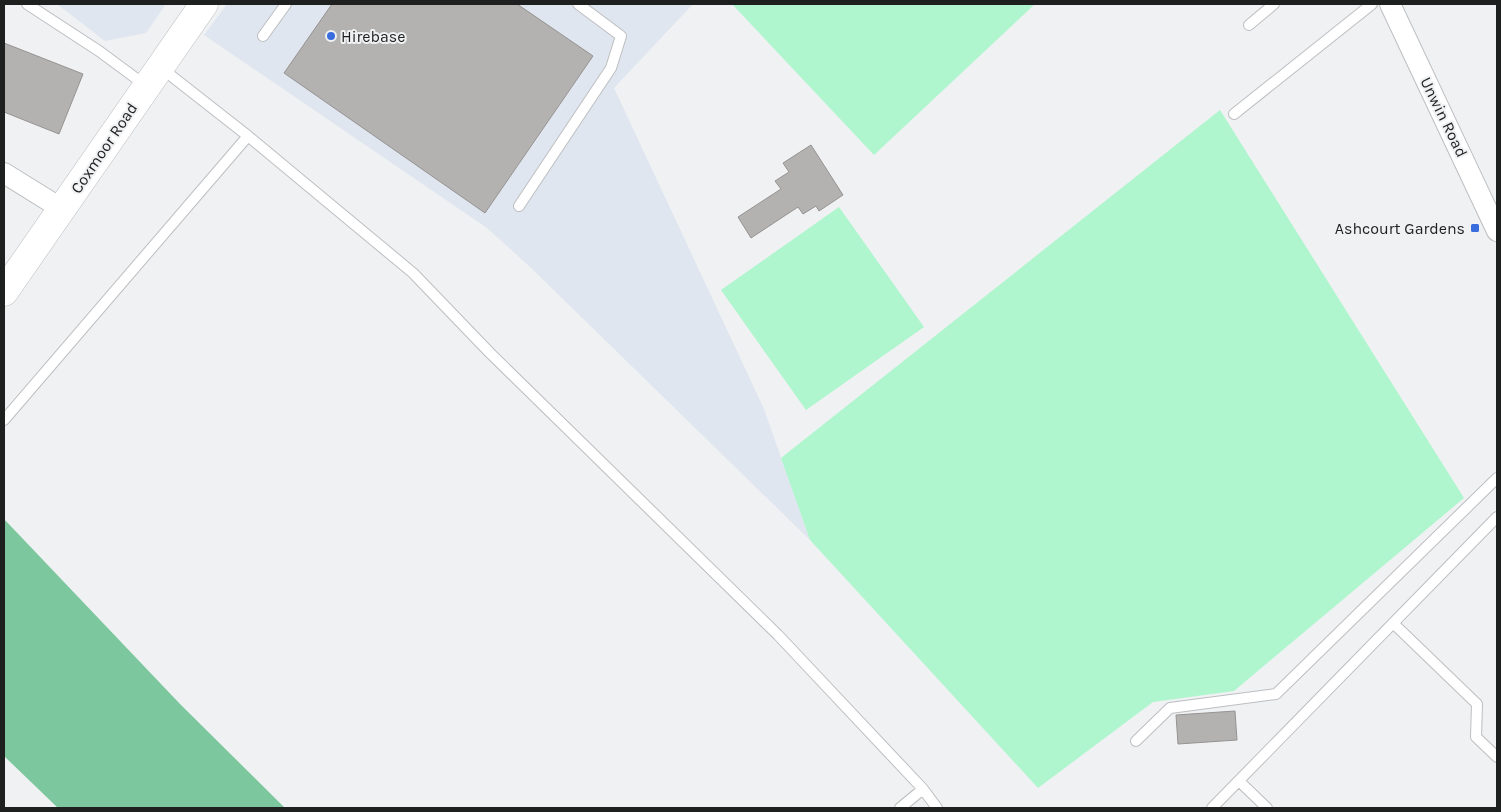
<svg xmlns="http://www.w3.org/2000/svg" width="1501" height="812" viewBox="0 0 1501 812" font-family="Karla,sans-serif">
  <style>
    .built { fill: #e0e6ef }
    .green { fill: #aff6ce }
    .forest { fill: #7cc79d }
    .building { fill: #b4b2b0; stroke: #969392 }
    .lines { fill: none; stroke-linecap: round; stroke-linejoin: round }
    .lane-casing { stroke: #bdbec1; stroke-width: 12 }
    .street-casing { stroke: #bdbec1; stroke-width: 22 }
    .secondary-casing { stroke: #bdbec1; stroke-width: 29 }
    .lane { stroke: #fff; stroke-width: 10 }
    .street { stroke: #fff; stroke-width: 20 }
    .secondary { stroke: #fff; stroke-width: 28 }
    .poi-dot { fill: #396ddd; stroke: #eff1f3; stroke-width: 2 }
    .labels { text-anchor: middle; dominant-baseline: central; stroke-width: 4; stroke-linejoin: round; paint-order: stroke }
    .poi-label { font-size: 16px; fill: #1e1f1f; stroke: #eff1f3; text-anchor: start }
    .street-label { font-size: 16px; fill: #1e1f1f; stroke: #eff1f3 }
  </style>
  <rect width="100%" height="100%" fill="#eff1f3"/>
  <path class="built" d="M57,4H166L146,33L105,41Z
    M227,4H693L614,88L764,409L810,540L529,266L487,228L204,35Z"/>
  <path class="green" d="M732,4H1035L874,155Z
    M1220,110L1464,498L1234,691L1153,702L1038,788L810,540L781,458Z
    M839,207L924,327L806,410L721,290Z"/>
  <path class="forest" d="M4,519L180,704L285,808H58L4,756Z"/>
  <path class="building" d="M332,4H517L593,56L485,213L284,73Z
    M4,43L83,74L59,134L4,112Z
    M811,145L843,195L819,211L816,206L803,214L798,207L751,238L738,217L781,189L775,181L789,172L783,163Z
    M1235,711L1237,740L1178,744L1176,715Z"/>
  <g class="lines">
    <defs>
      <path id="lane" d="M27,4L99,51L145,85
        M1249,25L1274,4
        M263,36L286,4
        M160,67L248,136L413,273L490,353L778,635L923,789L937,808
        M1234,114L1372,4
        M519,206L611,68L621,36L578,4
        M4,420L248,136
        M1393,623L1477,704L1476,737L1497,757
        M1136,741L1170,708L1276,694L1497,478
        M1239,781L1267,808
        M900,808L923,789
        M1212,808L1497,517"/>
      <path id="street" d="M1390,4L1497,231
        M4,173L62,209"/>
      <path id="secondary" d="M4,292L204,4"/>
    </defs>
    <use href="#lane" class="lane-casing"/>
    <use href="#street" class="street-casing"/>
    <use href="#secondary" class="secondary-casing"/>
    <use href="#lane" class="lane"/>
    <use href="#street" class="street"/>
    <use href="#secondary" class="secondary"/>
  </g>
  <g class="poi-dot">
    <circle cx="331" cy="36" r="5"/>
    <rect x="1470" y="223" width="10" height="10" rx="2.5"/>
  </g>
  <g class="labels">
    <g class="poi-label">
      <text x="341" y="36">Hirebase</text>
      <text x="1465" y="228" text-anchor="end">Ashcourt Gardens</text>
    </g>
    <g class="street-label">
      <text transform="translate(1444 117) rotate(64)">Unwin Road</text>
      <text transform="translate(104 148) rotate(-56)">Coxmoor Road</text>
    </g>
  </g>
  <rect width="1501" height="812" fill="none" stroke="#1e1f1f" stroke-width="10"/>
</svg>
